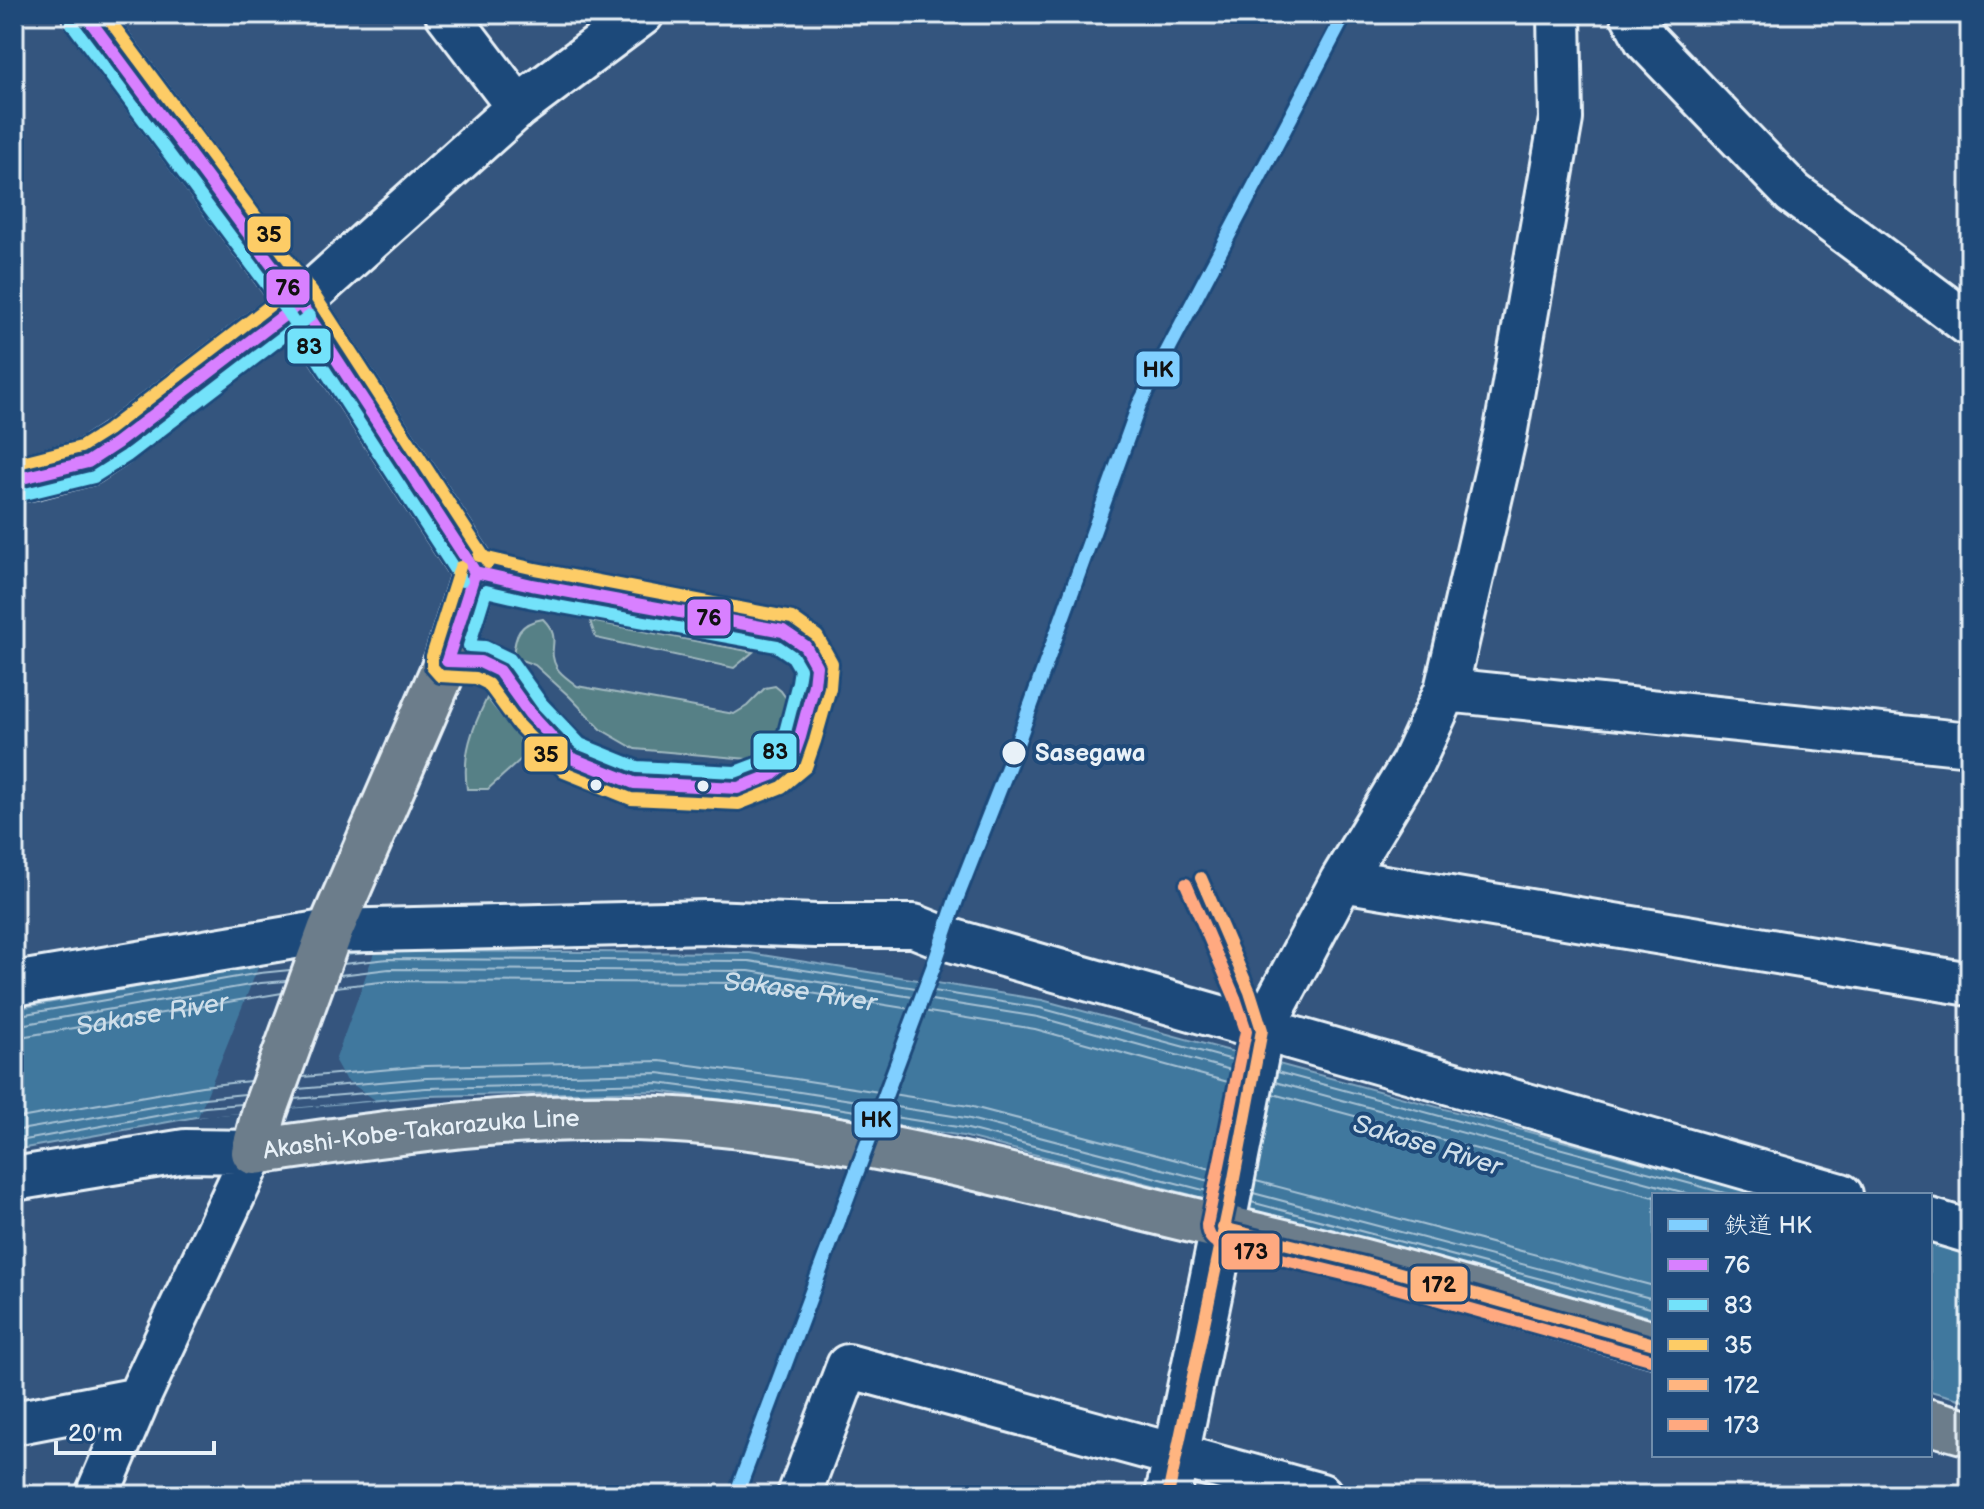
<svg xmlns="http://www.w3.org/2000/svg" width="1984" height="1509" viewBox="0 0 1984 1509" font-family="'Balsamiq Sans','Klee One',sans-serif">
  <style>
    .green { fill: #578086; stroke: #a0b8bf; stroke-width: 2 }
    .water { fill: #41789e; stroke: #84a8c2; stroke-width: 2 }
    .pier { fill: #34557e }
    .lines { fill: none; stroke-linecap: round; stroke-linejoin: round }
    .shore { stroke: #a5c1d4; stroke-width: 2 }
    .street-casing { stroke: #e8f1f8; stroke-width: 48 }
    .secondary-casing { stroke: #e8f1f8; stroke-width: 50 }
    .primary-casing { stroke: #e8f1f8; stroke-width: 50 }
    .street { stroke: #1f4a7a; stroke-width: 42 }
    .secondary { stroke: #1f4a7a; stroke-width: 44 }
    .primary { stroke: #6c7d8b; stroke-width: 44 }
    .bus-1-casing { stroke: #1f4a7a; stroke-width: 18 }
    .bus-2-casing { stroke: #1f4a7a; stroke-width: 18 }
    .bus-3-casing { stroke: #1f4a7a; stroke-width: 18 }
    .bus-4-casing { stroke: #1f4a7a; stroke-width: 18 }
    .bus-5-casing { stroke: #1f4a7a; stroke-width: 18 }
    .bus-1 { stroke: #d880ff; stroke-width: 12 }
    .bus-2 { stroke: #73e2fa; stroke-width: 12 }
    .bus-3 { stroke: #fdcc66; stroke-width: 12 }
    .bus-4 { stroke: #ffb580; stroke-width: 12 }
    .bus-5 { stroke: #ffa980; stroke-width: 12 }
    .rail-1-casing { stroke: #1f4a7a; stroke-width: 20 }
    .rail-1 { stroke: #80cfff; stroke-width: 14 }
    .stop-dot { fill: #e8f1f8; stroke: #1f4a7a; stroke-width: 3 }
    .labels { text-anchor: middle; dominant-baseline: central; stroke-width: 8; stroke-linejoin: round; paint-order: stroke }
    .stop-label { font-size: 24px; font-weight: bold; fill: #e8f1f8; stroke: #1f4a7a; text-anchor: start }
    .street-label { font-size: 24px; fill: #e8f1f8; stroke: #1f4a7a }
    .water-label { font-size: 26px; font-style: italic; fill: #cfdfea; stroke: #1f4a7a }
    .line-badge { stroke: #1f4a7a; stroke-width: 3 }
    .pale-badge-label { font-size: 22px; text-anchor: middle; font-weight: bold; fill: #111 }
  </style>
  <rect width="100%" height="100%" fill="#34557e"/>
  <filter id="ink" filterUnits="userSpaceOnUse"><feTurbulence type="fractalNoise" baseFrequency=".0125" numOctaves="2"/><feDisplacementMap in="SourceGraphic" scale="16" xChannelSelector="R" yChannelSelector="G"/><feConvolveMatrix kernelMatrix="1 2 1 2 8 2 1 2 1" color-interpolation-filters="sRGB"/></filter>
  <g filter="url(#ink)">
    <path class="green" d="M543,619C564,640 545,647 557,668C561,675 570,680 577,686L734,714L747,706L765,688L775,686L781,691L788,701L778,742L748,759L635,749L602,730L569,696L535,665L513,657C515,634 519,623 543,619Z
      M590,621L753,652L734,668L596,638Z
      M487,698L530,751L488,789H467C462,754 472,729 487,698Z"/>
    <path class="water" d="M387,951L750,953L1042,1000L1762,1195H1654V1318L1312,1226L963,1136L785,1108L657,1091L427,1096L207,1115L14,1150V1009L259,965Z
      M1930,1240L1970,1251V1402L1930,1391Z"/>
    <path class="pier" d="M374,953L335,1061L345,1079L375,1100L198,1117L259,965Z"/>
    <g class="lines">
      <g class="shore">
        <path d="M343,964L388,959L749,961L1040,1008L1233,1060"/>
        <path d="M340,975L389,969L749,971L1038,1017L1231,1070"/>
        <path id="s1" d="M335,987L390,981L748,983L1035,1029L1228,1082"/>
        <path d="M14,1016L260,973L290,970"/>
        <path d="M14,1026L261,983L286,981"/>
        <path id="s2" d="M14,1038L282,993"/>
        <path d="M1277,1072L1732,1195"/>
        <path d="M303,1077L425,1066L660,1061L789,1078L969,1106L1211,1169"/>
        <path d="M1275,1082L1693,1195"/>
        <path d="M298,1089L426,1078L658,1073L787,1090L966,1118L1209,1181"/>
        <path d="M1273,1094L1654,1197"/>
        <path d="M294,1099L426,1088L658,1083L786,1100L964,1128L1207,1191"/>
        <path d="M14,1119L202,1086L250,1081"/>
        <path d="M14,1131L204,1098L245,1094"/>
        <path d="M14,1142L205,1107L242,1104"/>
        <path d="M1256,1181L1654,1286"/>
        <path d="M1253,1193L1654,1299"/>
        <path d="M1251,1202L1654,1309"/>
      </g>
      <defs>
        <path id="street" d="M447,14L518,107
          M1632,14L1646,40L1793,193L1970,325
          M300,303L518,107L642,14
          M1446,690L1970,744
          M1342,880L1970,984
          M14,984L330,931L707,922L816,926H914L944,938L1841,1195
          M14,1179L185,1151L254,1152L138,1399L97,1495
          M1930,1220L1970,1232
          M1223,1228L1262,1030L1342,880L1412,764L1446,690L1505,435L1561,119L1559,14
          M14,1423L138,1399
          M799,1495L848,1366L1321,1495"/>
        <path id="secondary" d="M85,14L300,303
          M1168,1495L1223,1228"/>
        <g id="primary">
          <path id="s3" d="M14,480L34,476L88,462L117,443L300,303L475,572L447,661L330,931L265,1110L254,1152C388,1133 524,1112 661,1119C821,1128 978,1167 1134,1206C1210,1225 1287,1242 1364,1262C1461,1288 1557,1317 1654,1344"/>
          <path d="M1930,1422L1970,1433"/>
        </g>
      </defs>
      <use href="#street" class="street-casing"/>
      <use href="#secondary" class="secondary-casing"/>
      <use href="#primary" class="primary-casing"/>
      <use href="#street" class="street"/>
      <use href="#secondary" class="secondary"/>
      <use href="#primary" class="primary"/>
      <defs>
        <path id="bus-1" d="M85,14L300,303L475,572
          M14,480L88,462L117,443L300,303
          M475,572L532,585L783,631L805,646L816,666L814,685L800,737L793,757L772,775L738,788L634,783L571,758L530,714L499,671L480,662L447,661Z"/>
        <path id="bus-2" d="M72,24L287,312L462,581
          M17,496L94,477L127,456L310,316
          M486,591L529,601L777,646L793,657L800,669L798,682L785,732L779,748L764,761L735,772L637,767L580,744L542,704L510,659L485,647L469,646Z"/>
        <path id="bus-3" d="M105,14L313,293L488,563
          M14,464L81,447L108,430L290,290
          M460,567L432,656V667L440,676L476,678L488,684L518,725L564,772L631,799L739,804L782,787L806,767L815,741L830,688L832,663L817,636L792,618L535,569L479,556"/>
        <path id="bus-4" d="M1223,1228L1364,1263L1654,1344
          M1168,1495L1229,1205L1262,1030L1250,992L1201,878"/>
        <path id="bus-5" d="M1186,884L1235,998L1246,1031L1207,1225C1207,1234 1211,1240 1219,1244L1360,1278L1650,1359"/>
      </defs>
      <use href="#bus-1" class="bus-1-casing"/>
      <use href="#bus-2" class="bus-2-casing"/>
      <use href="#bus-3" class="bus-3-casing"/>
      <use href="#bus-4" class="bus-4-casing"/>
      <use href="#bus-5" class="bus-5-casing"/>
      <use href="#bus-1" class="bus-1"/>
      <use href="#bus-2" class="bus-2"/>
      <use href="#bus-3" class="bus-3"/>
      <use href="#bus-4" class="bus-4"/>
      <use href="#bus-5" class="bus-5"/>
      <defs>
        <path id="rail-1" d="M736,1495L934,965L957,897L1014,752L1139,405L1345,14"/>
      </defs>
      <use href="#rail-1" class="rail-1-casing"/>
      <use href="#rail-1" class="rail-1"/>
    </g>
  </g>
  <g class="stop-dot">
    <circle cx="1014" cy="753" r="13"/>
    <circle cx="596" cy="785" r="7"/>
    <circle cx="703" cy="786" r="7"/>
  </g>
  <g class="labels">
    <g class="stop-label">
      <text x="1035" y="753">Sasegawa</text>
    </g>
    <g class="street-label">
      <text stroke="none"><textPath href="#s3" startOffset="1452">Akashi-Kobe-Takarazuka Line</textPath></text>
    </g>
    <g class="water-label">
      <text stroke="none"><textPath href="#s1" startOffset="466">Sakase River</textPath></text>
      <text stroke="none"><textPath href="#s2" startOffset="140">Sakase River</textPath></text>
      <text transform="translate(1427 1146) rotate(17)">Sakase River</text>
    </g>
  </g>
  <g class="line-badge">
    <rect x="246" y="215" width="46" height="39" rx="8" fill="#fdcc66"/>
    <rect x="265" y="268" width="46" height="38" rx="8" fill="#d880ff"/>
    <rect x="286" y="327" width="46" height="38" rx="8" fill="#73e2fa"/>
    <rect x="1135" y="350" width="46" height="38" rx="8" fill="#80cfff"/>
    <rect x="686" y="598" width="46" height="39" rx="8" fill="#d880ff"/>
    <rect x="752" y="732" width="46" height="39" rx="8" fill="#73e2fa"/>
    <rect x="523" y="735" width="46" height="38" rx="8" fill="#fdcc66"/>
    <rect x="853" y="1100" width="46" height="39" rx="8" fill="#80cfff"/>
    <rect x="1220" y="1232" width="61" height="39" rx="8" fill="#ffa980"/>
    <rect x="1409" y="1265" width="60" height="38" rx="8" fill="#ffb580"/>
  </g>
  <g class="pale-badge-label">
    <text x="269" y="242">35</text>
    <text x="288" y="295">76</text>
    <text x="309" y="354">83</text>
    <text x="1158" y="377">HK</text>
    <text x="709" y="625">76</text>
    <text x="775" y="759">83</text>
    <text x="546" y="762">35</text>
    <text x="876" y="1127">HK</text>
    <text x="1251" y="1259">173</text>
    <text x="1439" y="1292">172</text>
  </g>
  <rect width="1984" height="1509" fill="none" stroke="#1f4a7a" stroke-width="48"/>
  <rect x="24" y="24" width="1936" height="1461" fill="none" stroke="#e8f1f8" stroke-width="3" filter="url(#ink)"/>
  <rect x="1652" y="1193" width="280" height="264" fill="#1f4a7a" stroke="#6f8dac" stroke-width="2"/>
  <rect x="1668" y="1219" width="40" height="12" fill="#80cfff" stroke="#6f8dac" stroke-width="2"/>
  <text x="1724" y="1233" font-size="24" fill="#e8f1f8">鉄道 HK</text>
  <rect x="1668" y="1259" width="40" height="12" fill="#d880ff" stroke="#6f8dac" stroke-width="2"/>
  <text x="1724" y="1273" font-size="24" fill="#e8f1f8">76</text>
  <rect x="1668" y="1299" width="40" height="12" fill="#73e2fa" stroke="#6f8dac" stroke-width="2"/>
  <text x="1724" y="1313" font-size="24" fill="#e8f1f8">83</text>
  <rect x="1668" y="1339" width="40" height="12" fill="#fdcc66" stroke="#6f8dac" stroke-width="2"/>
  <text x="1724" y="1353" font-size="24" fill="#e8f1f8">35</text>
  <rect x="1668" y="1379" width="40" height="12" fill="#ffb580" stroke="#6f8dac" stroke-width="2"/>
  <text x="1724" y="1393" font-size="24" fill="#e8f1f8">172</text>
  <rect x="1668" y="1419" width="40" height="12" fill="#ffa980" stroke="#6f8dac" stroke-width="2"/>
  <text x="1724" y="1433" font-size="24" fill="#e8f1f8">173</text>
  <path d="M56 1441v12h158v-12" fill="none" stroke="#e8f1f8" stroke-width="4"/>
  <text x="68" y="1441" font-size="24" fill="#e8f1f8" stroke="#1f4a7a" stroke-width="6" paint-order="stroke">20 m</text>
</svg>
